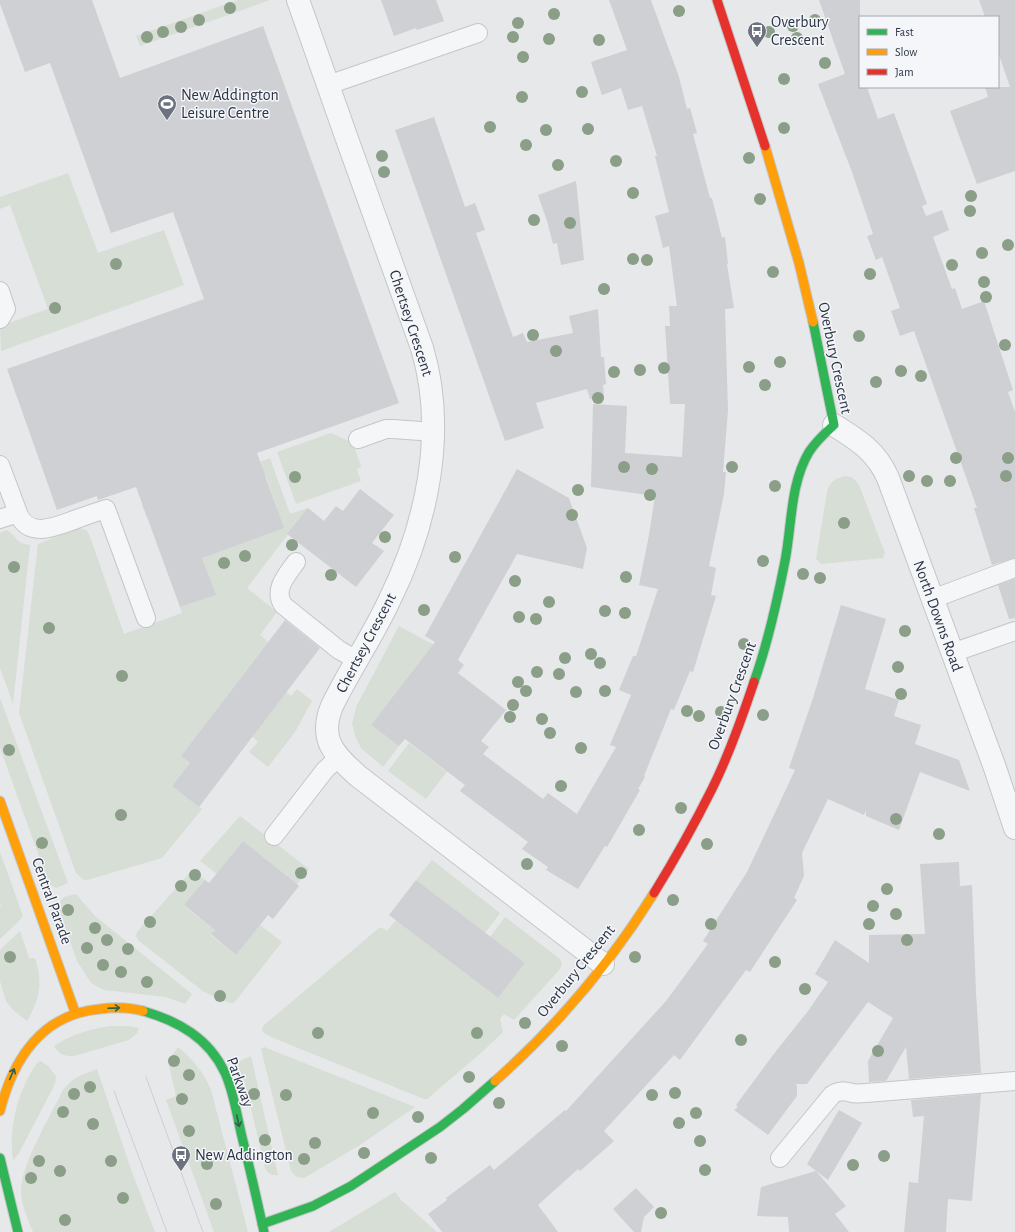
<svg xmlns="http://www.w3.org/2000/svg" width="1015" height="1232" viewBox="0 0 1015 1232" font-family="'Alegreya Sans',sans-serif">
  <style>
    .green { fill: #d6ded6 }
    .building { fill: #ced0d3 }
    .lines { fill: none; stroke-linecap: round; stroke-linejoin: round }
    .lane-casing { stroke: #c4c6c8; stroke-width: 20 }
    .street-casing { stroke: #c4c6c8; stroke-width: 24 }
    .fast-casing { stroke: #c4c6c8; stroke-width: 11 }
    .slow-casing { stroke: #c4c6c8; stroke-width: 11 }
    .jam-casing { stroke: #c4c6c8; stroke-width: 11 }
    .lane { stroke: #f5f6f7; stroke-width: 18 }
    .street { stroke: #f5f6f7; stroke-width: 22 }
    .fast { stroke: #30b455; stroke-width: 9 }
    .slow { stroke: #ff9f0a; stroke-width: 9 }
    .jam { stroke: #e5322d; stroke-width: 9 }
    .tram { stroke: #cecfd2; stroke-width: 1 }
    .tree { fill: #8a9e88 }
    .oneway { stroke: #2d614b }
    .labels { text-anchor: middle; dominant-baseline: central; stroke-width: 3; stroke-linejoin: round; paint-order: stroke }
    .poi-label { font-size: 16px; fill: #2b3445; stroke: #f4f6f9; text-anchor: start }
    .street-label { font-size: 16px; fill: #2b3445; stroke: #f4f6f9 }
  </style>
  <rect width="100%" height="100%" fill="#e6e8ea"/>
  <path class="green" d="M238,0H270L140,46L136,36Z
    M68,173L98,253L164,230L184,285L1,351L0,326L48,309L10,205L0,209V197Z
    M331,433L353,443L361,466L357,470L361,481L296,504L277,452Z
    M270,458L290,514L308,508L247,588L277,612L260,635L268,642L181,756L190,763L172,786L202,809L162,858L87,880H84L76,873L19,713L38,544L79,528L86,530L89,534L124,634L182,613L180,607L215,595L202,558L270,514L278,511L266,476L147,518L142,505Z
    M846,476L853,478L859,485L885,553L883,558L821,564L816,559L827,492C830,482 835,478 846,476Z
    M6,530C17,535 14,543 30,545L13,704L0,668V533Z
    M399,626L434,645L424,661L422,659L371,725L399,746L383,767L361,748L355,736L352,723L357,705Z
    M297,689L312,701L295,732L268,767L249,752L258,742L252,736L286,692L291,696Z
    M0,698L68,883L56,888L49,884L0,748Z
    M466,742L469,743L426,799L388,771L409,743L445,770Z
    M240,816L309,869L292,891L269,862L243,841L217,874L200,861Z
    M0,852L23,916L18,922L0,939V907L1,906L0,903Z
    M432,860L500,913L485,933L416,880Z
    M192,870L205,880L184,906L215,930L211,935L236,955L260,925L282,942L234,1003H230L204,992L138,940L136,936L137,932Z
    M76,894L95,916L192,994L185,1004L166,997L104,990L91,983L77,961L57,905L64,897Z
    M505,917L560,959L562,965L560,969L514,1020L504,1014L500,1019L503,1032L482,1052L427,1099H424L271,1037L264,1033L262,1031L263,1026L379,928H382L387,931L396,920L498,998L525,963L490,937Z
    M20,931L29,958H35C43,982 40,999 27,1021L13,1010L6,1001L0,981V950Z
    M111,1026H127L139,1028L137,1033L129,1040L74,1056C65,1057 59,1054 54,1046C73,1034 89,1029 111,1026Z
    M178,1047C193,1059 204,1073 211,1090L248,1232H214L166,1100L176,1096L168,1061Z
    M264,1047L415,1107L360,1145L304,1178C298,1178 295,1176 291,1171L261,1049Z
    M251,1056L278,1175C272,1176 268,1174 265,1168L247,1092L237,1062Z
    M40,1061L48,1066L56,1076L55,1084L19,1153L13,1161C9,1132 15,1102 29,1076C32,1071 35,1064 40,1061Z
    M97,1069L132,1172L155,1232H33C28,1219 21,1205 21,1191C21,1164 51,1115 63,1090C73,1077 82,1075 97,1069Z
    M395,1192L401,1200L437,1232H329Z"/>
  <path class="building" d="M0,0H92L120,78L263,26L399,403L257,453L284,528L202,558L216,595L180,607L136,487L98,500L97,496L57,510L7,369L204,299L173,212L111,233L50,63L25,72L0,4Z
    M381,0H436L444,21L417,30L416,28L394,36Z
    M609,0H651L679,77L687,109L690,108L697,133L693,134L710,198H712L722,238L725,237L728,264H727L734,308L725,309L728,410L723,472H726L724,494L709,566L716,568L711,595L716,596L693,672L690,671L674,710L671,709L644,776L645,777L638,789L640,790L607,847L605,846L578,889L546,870L548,867L522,849L528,842L460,791L465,785L405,739L399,746L371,725L435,642L425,636L517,469L569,498L587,548L583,569L517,554L458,660L464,665L458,673L506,710L481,741L489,747L483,754L543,799L548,793L577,814L616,747L610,745L631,695L619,690L633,656H636L658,589L639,585L649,535L655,496L591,487L593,404L627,406L625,453L682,457L685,404H670L665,326H670L669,306H677L669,246L663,248L655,216L669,212L655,156H657L642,106L628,110L621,88L602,95L591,62L627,50Z
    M819,0H860V87H867L878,119L894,113L927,204L922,206L926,216L942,210L949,230L933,237L952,289L955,288L962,309L984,301L1013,390L1008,392L1015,412V558L992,565L974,508H977L914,331L900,336L891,311L900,308L882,257L876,260L867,236L873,234L852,172L818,84L845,74Z
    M979,0H1015V171L977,184L950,111L988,97L985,87H1010L998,52V17H985Z
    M434,117L465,207L475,203L485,230L476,233L513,337L523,333L527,342L573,333L569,316L598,309L601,357H604L606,384L603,385L604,397L590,399L587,389L536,403L544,428L505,441L395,130Z
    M576,181L584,260L561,265L557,243L553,244L547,221L538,195Z
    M360,489L394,515L372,543L384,551L356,587L287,534L308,508L324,521L336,506L343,511Z
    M1015,579V618L1009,619L998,585Z
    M841,605L886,619L865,689L899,700L894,716L921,725L915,744L959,760L970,791L920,772L899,830L866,816V810L864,815L828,799L802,853L804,876L794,898L797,900L750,972L746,970L680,1060L674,1055L604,1131L614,1141L580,1171L578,1169L538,1205L558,1232H442L428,1214L447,1200L446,1198L490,1165L494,1170L565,1110L566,1111L666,1001L708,944L703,941L747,872L795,770L789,768L813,698Z
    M285,620L320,648L199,807L172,786L190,763L181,756Z
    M243,841L299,886L273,919L268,915L236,955L211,934L215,930L184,905L205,880L209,883Z
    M959,862L960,886L972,885L976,993L981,1073L909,1079L906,1047L886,1081L869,1082L868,1061L893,1018L868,1002L807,1084H795L797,1085V1096L768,1135L734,1110L738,1107L736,1105L773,1055L808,1011L828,982L815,974L835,940L869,963V935L925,934L920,864Z
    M416,880L525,963L498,998L389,915Z
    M981,1094L972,1201L948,1199L946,1232H904L909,1182L918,1183L924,1116L913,1117L911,1100Z
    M839,1110L862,1123L828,1180L807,1164Z
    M816,1171L846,1206L835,1214L849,1232H789L788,1217L757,1216L761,1187Z
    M636,1188L654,1207L644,1217L641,1232H634L613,1209Z"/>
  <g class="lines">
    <defs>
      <path id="lane" d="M328,85L478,33
        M0,291L6,309L0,319
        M358,439L386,429H393L434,432
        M0,465L18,513
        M0,519L18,513C28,539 55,527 74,520C85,516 96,512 106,509L146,618
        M296,562C287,575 273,589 283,605L339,650L357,660
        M932,599L1015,568
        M952,653L1015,631
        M274,836L325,770L338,758
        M780,1158L832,1095C839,1090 844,1091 852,1093C856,1094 861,1093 866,1093L1015,1081"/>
      <path id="street" d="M298,0L347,139L422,348C447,431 427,524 390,599C373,636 350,669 332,706C318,740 335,755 358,776L603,964
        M834,425C858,440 876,451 888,478L995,768L1015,828"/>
      <path id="fast" d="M754,682C768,643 777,602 785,561C792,525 790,484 809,452C816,441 825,433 834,425L813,322
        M143,1011C178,1021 209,1038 225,1073C234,1093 237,1116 242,1137C250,1169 257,1200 264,1232
        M0,1158L18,1232
        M262,1224L313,1206L351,1186L440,1127L463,1109L495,1081"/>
      <path id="slow" d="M765,146L799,263L813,322
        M0,801L75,1012
        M495,1081C556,1027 611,962 654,893
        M0,1111C13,1059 42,1014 100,1009C114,1007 129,1007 143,1011"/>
      <path id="jam" d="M717,0L765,146
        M654,893C675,859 694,825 712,789C729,755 742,718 754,682"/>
    </defs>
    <use href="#lane" class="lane-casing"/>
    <use href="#street" class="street-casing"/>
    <use href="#fast" class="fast-casing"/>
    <use href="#slow" class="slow-casing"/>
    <use href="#jam" class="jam-casing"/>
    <use href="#lane" class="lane"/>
    <use href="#street" class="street"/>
    <use href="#fast" class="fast"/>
    <use href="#slow" class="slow"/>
    <use href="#jam" class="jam"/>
    <path class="tram" d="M146,1077L203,1232
      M114,1091L167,1232"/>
  </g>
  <g class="tree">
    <circle cx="230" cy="8" r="6"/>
    <circle cx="679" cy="11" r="6"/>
    <circle cx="554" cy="14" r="6"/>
    <circle cx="199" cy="20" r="6"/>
    <circle cx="815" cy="20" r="6"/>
    <circle cx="518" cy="23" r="6"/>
    <circle cx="793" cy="26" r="6"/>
    <circle cx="181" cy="27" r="6"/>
    <circle cx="163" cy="32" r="6"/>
    <circle cx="769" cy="32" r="6"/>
    <circle cx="147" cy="37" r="6"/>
    <circle cx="513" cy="37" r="6"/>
    <circle cx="797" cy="38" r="6"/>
    <circle cx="549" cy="39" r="6"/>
    <circle cx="599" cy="40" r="6"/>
    <circle cx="523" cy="57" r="6"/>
    <circle cx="825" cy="63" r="6"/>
    <circle cx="784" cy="79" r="6"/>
    <circle cx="582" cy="92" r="6"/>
    <circle cx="522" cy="97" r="6"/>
    <circle cx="490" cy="127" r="6"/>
    <circle cx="784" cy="128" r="6"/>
    <circle cx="588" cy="129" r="6"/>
    <circle cx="546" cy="130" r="6"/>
    <circle cx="526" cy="145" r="6"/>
    <circle cx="382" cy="156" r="6"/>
    <circle cx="749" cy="158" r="6"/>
    <circle cx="616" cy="161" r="6"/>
    <circle cx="558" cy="165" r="6"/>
    <circle cx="384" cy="172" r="6"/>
    <circle cx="633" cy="193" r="6"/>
    <circle cx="971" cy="196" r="6"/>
    <circle cx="760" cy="199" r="6"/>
    <circle cx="970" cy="211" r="6"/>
    <circle cx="534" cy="220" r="6"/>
    <circle cx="570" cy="223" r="6"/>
    <circle cx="1008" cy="245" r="6"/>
    <circle cx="982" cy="253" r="6"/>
    <circle cx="633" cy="259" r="6"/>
    <circle cx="647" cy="260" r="6"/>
    <circle cx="116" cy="264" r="6"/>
    <circle cx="952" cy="265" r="6"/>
    <circle cx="773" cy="272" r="6"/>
    <circle cx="870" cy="274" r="6"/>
    <circle cx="984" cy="282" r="6"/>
    <circle cx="604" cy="289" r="6"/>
    <circle cx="986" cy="297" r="6"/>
    <circle cx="55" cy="308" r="6"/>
    <circle cx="533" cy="335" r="6"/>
    <circle cx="859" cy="336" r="6"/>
    <circle cx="1005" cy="345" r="6"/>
    <circle cx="556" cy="351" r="6"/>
    <circle cx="780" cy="362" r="6"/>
    <circle cx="749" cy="367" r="6"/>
    <circle cx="664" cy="368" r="6"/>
    <circle cx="640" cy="370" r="6"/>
    <circle cx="901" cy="371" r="6"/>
    <circle cx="614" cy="372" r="6"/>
    <circle cx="921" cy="376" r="6"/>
    <circle cx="876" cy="382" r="6"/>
    <circle cx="765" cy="385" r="6"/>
    <circle cx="598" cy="398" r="6"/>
    <circle cx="956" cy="458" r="6"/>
    <circle cx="1008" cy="458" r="6"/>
    <circle cx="624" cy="467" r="6"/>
    <circle cx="732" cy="467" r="6"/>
    <circle cx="652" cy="469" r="6"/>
    <circle cx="909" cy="476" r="6"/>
    <circle cx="1006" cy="476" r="6"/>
    <circle cx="295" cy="477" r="6"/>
    <circle cx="927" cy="481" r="6"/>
    <circle cx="950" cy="481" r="6"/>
    <circle cx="775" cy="486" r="6"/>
    <circle cx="578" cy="490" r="6"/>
    <circle cx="650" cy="495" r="6"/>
    <circle cx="572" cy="515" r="6"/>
    <circle cx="844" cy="523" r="6"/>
    <circle cx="385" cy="537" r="6"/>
    <circle cx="292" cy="545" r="6"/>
    <circle cx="245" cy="556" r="6"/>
    <circle cx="455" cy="557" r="6"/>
    <circle cx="763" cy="561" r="6"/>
    <circle cx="224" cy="563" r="6"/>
    <circle cx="14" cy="567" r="6"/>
    <circle cx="803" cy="574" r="6"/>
    <circle cx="331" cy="575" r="6"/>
    <circle cx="626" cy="577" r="6"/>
    <circle cx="820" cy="578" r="6"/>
    <circle cx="515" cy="581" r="6"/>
    <circle cx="549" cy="602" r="6"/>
    <circle cx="424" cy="610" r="6"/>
    <circle cx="605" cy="611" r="6"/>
    <circle cx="625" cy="613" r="6"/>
    <circle cx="519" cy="617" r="6"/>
    <circle cx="536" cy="619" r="6"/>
    <circle cx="49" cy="628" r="6"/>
    <circle cx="905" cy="631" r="6"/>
    <circle cx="744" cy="644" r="6"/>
    <circle cx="591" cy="654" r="6"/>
    <circle cx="565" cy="658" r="6"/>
    <circle cx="600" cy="663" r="6"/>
    <circle cx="898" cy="667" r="6"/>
    <circle cx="537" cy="672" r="6"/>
    <circle cx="559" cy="674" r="6"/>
    <circle cx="122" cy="676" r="6"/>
    <circle cx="518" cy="682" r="6"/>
    <circle cx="526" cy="691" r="6"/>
    <circle cx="605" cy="691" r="6"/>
    <circle cx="576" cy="692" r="6"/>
    <circle cx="901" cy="694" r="6"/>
    <circle cx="513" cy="705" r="6"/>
    <circle cx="687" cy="711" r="6"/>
    <circle cx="721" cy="712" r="6"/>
    <circle cx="763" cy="715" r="6"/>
    <circle cx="699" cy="716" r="6"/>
    <circle cx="510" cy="717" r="6"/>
    <circle cx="542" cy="719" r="6"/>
    <circle cx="550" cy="733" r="6"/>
    <circle cx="581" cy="748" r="6"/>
    <circle cx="9" cy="750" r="6"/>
    <circle cx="561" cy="786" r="6"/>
    <circle cx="681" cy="808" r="6"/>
    <circle cx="121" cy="815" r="6"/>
    <circle cx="896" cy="819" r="6"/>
    <circle cx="639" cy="830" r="6"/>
    <circle cx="939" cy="834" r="6"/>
    <circle cx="42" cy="843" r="6"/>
    <circle cx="707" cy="844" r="6"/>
    <circle cx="527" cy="864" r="6"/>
    <circle cx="301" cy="873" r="6"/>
    <circle cx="195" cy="875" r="6"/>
    <circle cx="181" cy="886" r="6"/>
    <circle cx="887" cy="889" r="6"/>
    <circle cx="673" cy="900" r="6"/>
    <circle cx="873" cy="906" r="6"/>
    <circle cx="68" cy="910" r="6"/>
    <circle cx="896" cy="914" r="6"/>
    <circle cx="150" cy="922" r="6"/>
    <circle cx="711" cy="924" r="6"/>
    <circle cx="869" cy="924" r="6"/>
    <circle cx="95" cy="928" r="6"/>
    <circle cx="107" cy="940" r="6"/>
    <circle cx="907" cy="940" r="6"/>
    <circle cx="87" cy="948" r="6"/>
    <circle cx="128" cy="949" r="6"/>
    <circle cx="10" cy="957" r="6"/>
    <circle cx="635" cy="957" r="6"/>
    <circle cx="775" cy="962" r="6"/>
    <circle cx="103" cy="965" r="6"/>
    <circle cx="121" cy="972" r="6"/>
    <circle cx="147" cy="982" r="6"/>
    <circle cx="805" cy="989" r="6"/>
    <circle cx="220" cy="996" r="6"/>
    <circle cx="525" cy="1023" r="6"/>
    <circle cx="318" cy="1033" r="6"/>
    <circle cx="477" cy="1033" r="6"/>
    <circle cx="741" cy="1040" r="6"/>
    <circle cx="562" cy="1046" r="6"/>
    <circle cx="878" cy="1051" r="6"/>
    <circle cx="174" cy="1061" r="6"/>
    <circle cx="189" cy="1075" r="6"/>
    <circle cx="469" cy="1077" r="6"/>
    <circle cx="90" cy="1087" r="6"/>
    <circle cx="675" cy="1093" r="6"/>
    <circle cx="74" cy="1094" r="6"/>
    <circle cx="254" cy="1094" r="6"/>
    <circle cx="286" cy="1095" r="6"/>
    <circle cx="652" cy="1095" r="6"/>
    <circle cx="182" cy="1099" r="6"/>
    <circle cx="499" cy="1103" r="6"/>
    <circle cx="63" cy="1112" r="6"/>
    <circle cx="373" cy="1113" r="6"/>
    <circle cx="696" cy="1113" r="6"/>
    <circle cx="418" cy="1117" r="6"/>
    <circle cx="679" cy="1123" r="6"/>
    <circle cx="93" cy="1124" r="6"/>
    <circle cx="189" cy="1131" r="6"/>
    <circle cx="265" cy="1140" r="6"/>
    <circle cx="700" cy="1141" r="6"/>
    <circle cx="315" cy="1143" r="6"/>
    <circle cx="364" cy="1153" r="6"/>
    <circle cx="884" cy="1156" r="6"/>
    <circle cx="431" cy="1158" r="6"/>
    <circle cx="304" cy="1159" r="6"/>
    <circle cx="39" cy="1161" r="6"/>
    <circle cx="111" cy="1161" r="6"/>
    <circle cx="207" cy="1164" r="6"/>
    <circle cx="853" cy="1165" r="6"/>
    <circle cx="705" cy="1170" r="6"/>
    <circle cx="60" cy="1171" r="6"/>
    <circle cx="31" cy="1178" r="6"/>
    <circle cx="123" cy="1198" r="6"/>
    <circle cx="216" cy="1204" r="6"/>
    <circle cx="661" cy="1213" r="6"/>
    <circle cx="65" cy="1220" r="6"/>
  </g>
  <defs><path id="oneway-shaft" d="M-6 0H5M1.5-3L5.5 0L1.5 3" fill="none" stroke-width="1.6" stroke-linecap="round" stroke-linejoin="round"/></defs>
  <g class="oneway">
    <use href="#oneway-shaft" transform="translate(114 1008) rotate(-2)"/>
    <use href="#oneway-shaft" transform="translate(12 1074) rotate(-67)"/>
    <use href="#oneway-shaft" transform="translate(238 1121) rotate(77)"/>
  </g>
  <defs>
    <symbol id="bus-pin" viewBox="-11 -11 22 30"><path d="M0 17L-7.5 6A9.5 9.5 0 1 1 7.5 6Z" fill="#6c737f" stroke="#f4f6f9"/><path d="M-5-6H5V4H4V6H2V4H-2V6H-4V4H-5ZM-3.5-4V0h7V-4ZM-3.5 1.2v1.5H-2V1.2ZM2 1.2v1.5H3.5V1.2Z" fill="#fff"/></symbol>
    <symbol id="stadium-pin" viewBox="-11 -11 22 30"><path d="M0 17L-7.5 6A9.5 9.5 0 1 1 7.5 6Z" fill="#6c737f" stroke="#f4f6f9"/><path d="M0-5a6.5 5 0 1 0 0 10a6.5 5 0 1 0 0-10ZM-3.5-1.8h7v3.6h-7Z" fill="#fff"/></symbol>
  </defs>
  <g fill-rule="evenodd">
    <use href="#bus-pin" x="746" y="20" width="22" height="30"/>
    <use href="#stadium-pin" x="156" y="93" width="22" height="30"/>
    <use href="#bus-pin" x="170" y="1144" width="22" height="30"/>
  </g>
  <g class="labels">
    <g class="poi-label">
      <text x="771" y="22">Overbury<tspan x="771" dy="18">Crescent</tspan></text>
      <text x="181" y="95">New Addington<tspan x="181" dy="18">Leisure Centre</tspan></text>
      <text x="195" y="1155">New Addington</text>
    </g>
    <g class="street-label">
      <text transform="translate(411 323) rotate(72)">Chertsey Crescent</text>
      <text transform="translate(835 358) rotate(78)">Overbury Crescent</text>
      <text transform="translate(938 616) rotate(70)">North Downs Road</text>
      <text transform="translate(366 643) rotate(-62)">Chertsey Crescent</text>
      <text transform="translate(732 696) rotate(-70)">Overbury Crescent</text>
      <text transform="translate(52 901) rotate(70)">Central Parade</text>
      <text transform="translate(576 971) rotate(-51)">Overbury Crescent</text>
      <text transform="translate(240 1082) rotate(70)">Parkway</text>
    </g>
  </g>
  <rect x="859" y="16" width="140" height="72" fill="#f4f6f9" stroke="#a4a8b1"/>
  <rect x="867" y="29" width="20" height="6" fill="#30b455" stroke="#a4a8b1"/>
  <text x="895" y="36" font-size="12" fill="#2b3445">Fast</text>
  <rect x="867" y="49" width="20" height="6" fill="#ff9f0a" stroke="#a4a8b1"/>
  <text x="895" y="56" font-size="12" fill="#2b3445">Slow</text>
  <rect x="867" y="69" width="20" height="6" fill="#e5322d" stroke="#a4a8b1"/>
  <text x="895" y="76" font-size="12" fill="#2b3445">Jam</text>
</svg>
